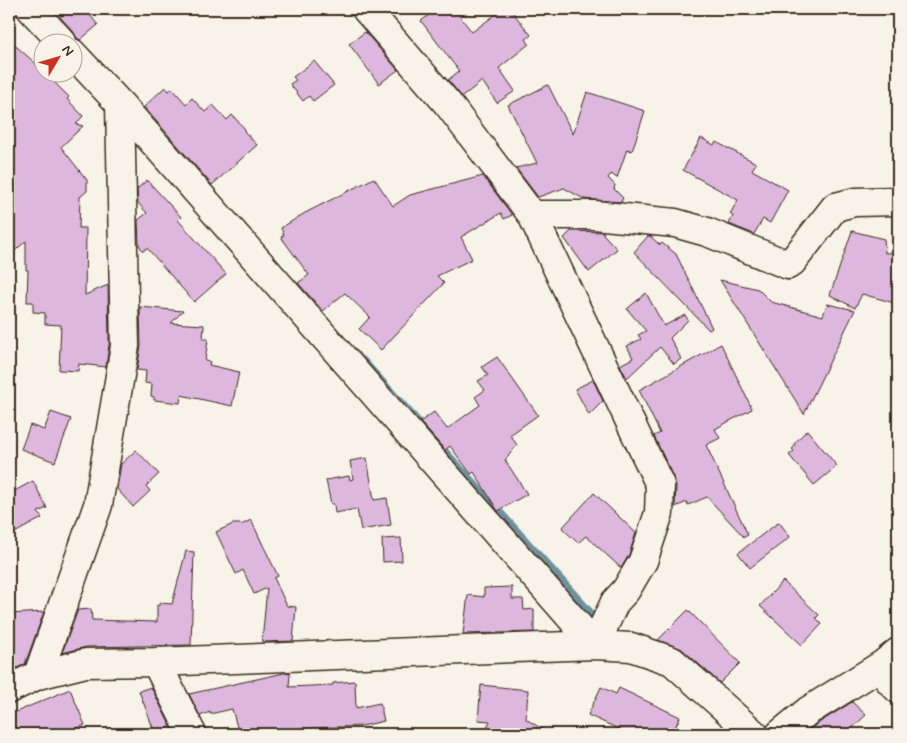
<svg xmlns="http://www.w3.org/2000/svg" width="907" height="743" viewBox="0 0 907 743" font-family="Mynerve,sans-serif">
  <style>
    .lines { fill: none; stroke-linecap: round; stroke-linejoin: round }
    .stream { stroke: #6f929d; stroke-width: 7 }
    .building { fill: #deb7df; stroke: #3b2a1e }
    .minor-casing { stroke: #3b2a1e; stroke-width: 31 }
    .minor { stroke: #f7f3e8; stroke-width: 28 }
  </style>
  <rect width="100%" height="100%" fill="#f7f3e8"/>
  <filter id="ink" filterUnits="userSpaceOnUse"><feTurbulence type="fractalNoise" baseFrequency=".02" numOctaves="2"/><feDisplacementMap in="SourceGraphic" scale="10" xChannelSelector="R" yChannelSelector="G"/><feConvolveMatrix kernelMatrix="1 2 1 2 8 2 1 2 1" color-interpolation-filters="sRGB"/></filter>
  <g filter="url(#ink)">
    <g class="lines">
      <path class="stream" d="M363,360L595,617"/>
    </g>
    <path class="building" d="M69,9H85L98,25L80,40L77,38L73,31L60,17Z
      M437,9H454L472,32L503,9H510L531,35L526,39L529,44L499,68L515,91L497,103L482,81L462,97L448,80L459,71L421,21Z
      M365,32L398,70L379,84L349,44Z
      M9,40L42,69V72H47L57,81L55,83L69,97L67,99L83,116L76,124L83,126L61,147L87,180V191L80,197L79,228H86L85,295L108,285L109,345L106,367L79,364L78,371L59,370L61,325L45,324V313L33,312V302H27L28,270H26V241L9,256Z
      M314,61L334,85L313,101L309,96L303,101L290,84L296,80L293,77Z
      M548,85L573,134L587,92L645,111L632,151L627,149L617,178L611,174L608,178L615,185L614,189L623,198L621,202L584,199L564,188L538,197L516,168L537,163L508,105Z
      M165,87L169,91L172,88L186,104L192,98L205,112L213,105L227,120L232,115L245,129L244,131L257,145L212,185L144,107Z
      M701,138L714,145L716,142L756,163L752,170L788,190L770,223L763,219L754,234L729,224L733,216L730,214L738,200L683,170Z
      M483,176L512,215L504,219L501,213L461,237L472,259L437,276L444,283L381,350L359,329L370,317L345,293L323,311L298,283L309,275L281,237L284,235L281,228L305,213L374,178L393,206L410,195Z
      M147,180L181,217L178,220L226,274L194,302L147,248L143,251L139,245L138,220L147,213L138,203L137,189Z
      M571,231L604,232L603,234L617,249L589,272L564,238Z
      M852,231L884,239L885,253L898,252V304L862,294L855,308L830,295Z
      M648,236H650L660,245L662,243L676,254L712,328L709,330L634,252Z
      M720,280L758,289L771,302L823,316L827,304L855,310L804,414Z
      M646,293L664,326L685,315L688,320L670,338L681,359L674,364L660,347L627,378L620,365L633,358L627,346L641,339L638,335L646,331L627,309Z
      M140,307L183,311L171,323L204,325L203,339H208L205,361L210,362L209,365L239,372L232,406L181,395L180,403L154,400V397L151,396L152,384L145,383L146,371L137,370L141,346Z
      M721,344L752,409L715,429L720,438L706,445L748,535L744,537L707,497L688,505L687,502L675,507L676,486L674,479L654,436L660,433L639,390Z
      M497,357L538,415L510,435L517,445L505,460L527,494L498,511L474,472L471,474L450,446L445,450L420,422L434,412L447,429L480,405L475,397L485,390L478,381L488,375L482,367Z
      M593,380L603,401L589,415L575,389Z
      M51,412L71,419L55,462L21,449L30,425L44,430Z
      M807,430L837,466L814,485L789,455L794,451L792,449L795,446L794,444Z
      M136,450L159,474L146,486L150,491L133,507L117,489L121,464Z
      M367,458L374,500L387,498L391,525L361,530L357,509L335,513L334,504H331L326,480L349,476L350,480L353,479L350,461Z
      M33,481L47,508L38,512L42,518L9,536V494Z
      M594,493L636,533L629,555L621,568L586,536L578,543L562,528Z
      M251,520L278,576L274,578L287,606L296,607L293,641L262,642L267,588L254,594L243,570L236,574L216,532L233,524H241V525Z
      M779,522L790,537L750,568L738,553Z
      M401,538L402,561L383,562L382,539Z
      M186,551L194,552L191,645L86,647L62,653L78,610L91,609L92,620L157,622V605H160V603L172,604Z
      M783,581L819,615L816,618L822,624L802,645L760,606Z
      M512,587V599H523L524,610L534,609V632L463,634L468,595L484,597V588Z
      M688,610L740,663L720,683L682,649L658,640Z
      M44,612L25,664L15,669H9V614Z
      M290,672L289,687L333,685V683L355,681L356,708L380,703L384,721L362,726L293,729L294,734H239L232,709L210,714V712L200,716L189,694L284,673Z
      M481,685L528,690L526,719L550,734H484L490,721L478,720Z
      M151,687L171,727L155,733L139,691Z
      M601,687L616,694L619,688L680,717L672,734H629L588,715Z
      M70,689L85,725L62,734H9V715Z
      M852,702L866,715L846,734H804L817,724Z"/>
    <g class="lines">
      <defs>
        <path id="minor" d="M31,9L62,42
          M72,53L120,104L595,645L615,602L626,590L643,561L659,513L660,485L532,215L448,104L366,9
          M532,215H594L675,223L707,232L788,265L792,262L835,207L855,202L898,201
          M156,662L192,734
          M882,665L889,680L898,689
          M38,675L98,505L125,346L120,104
          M9,689L38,675L86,663L156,662L595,645L631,647L672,661L754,734
          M780,734L808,711L882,665L898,652"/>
      </defs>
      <use href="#minor" class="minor-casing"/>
      <use href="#minor" class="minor"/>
    </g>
  </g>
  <rect width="907" height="743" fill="none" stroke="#f7f3e8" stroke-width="30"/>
  <rect x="15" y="15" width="877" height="713" fill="none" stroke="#3b2a1e" stroke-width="2" filter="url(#ink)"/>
  <g transform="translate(58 58) rotate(52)"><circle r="24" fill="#f7f3e8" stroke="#aca397"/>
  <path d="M0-4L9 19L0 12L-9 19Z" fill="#c8321e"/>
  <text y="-8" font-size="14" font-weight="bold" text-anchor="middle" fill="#3b2a1e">N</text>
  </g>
</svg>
